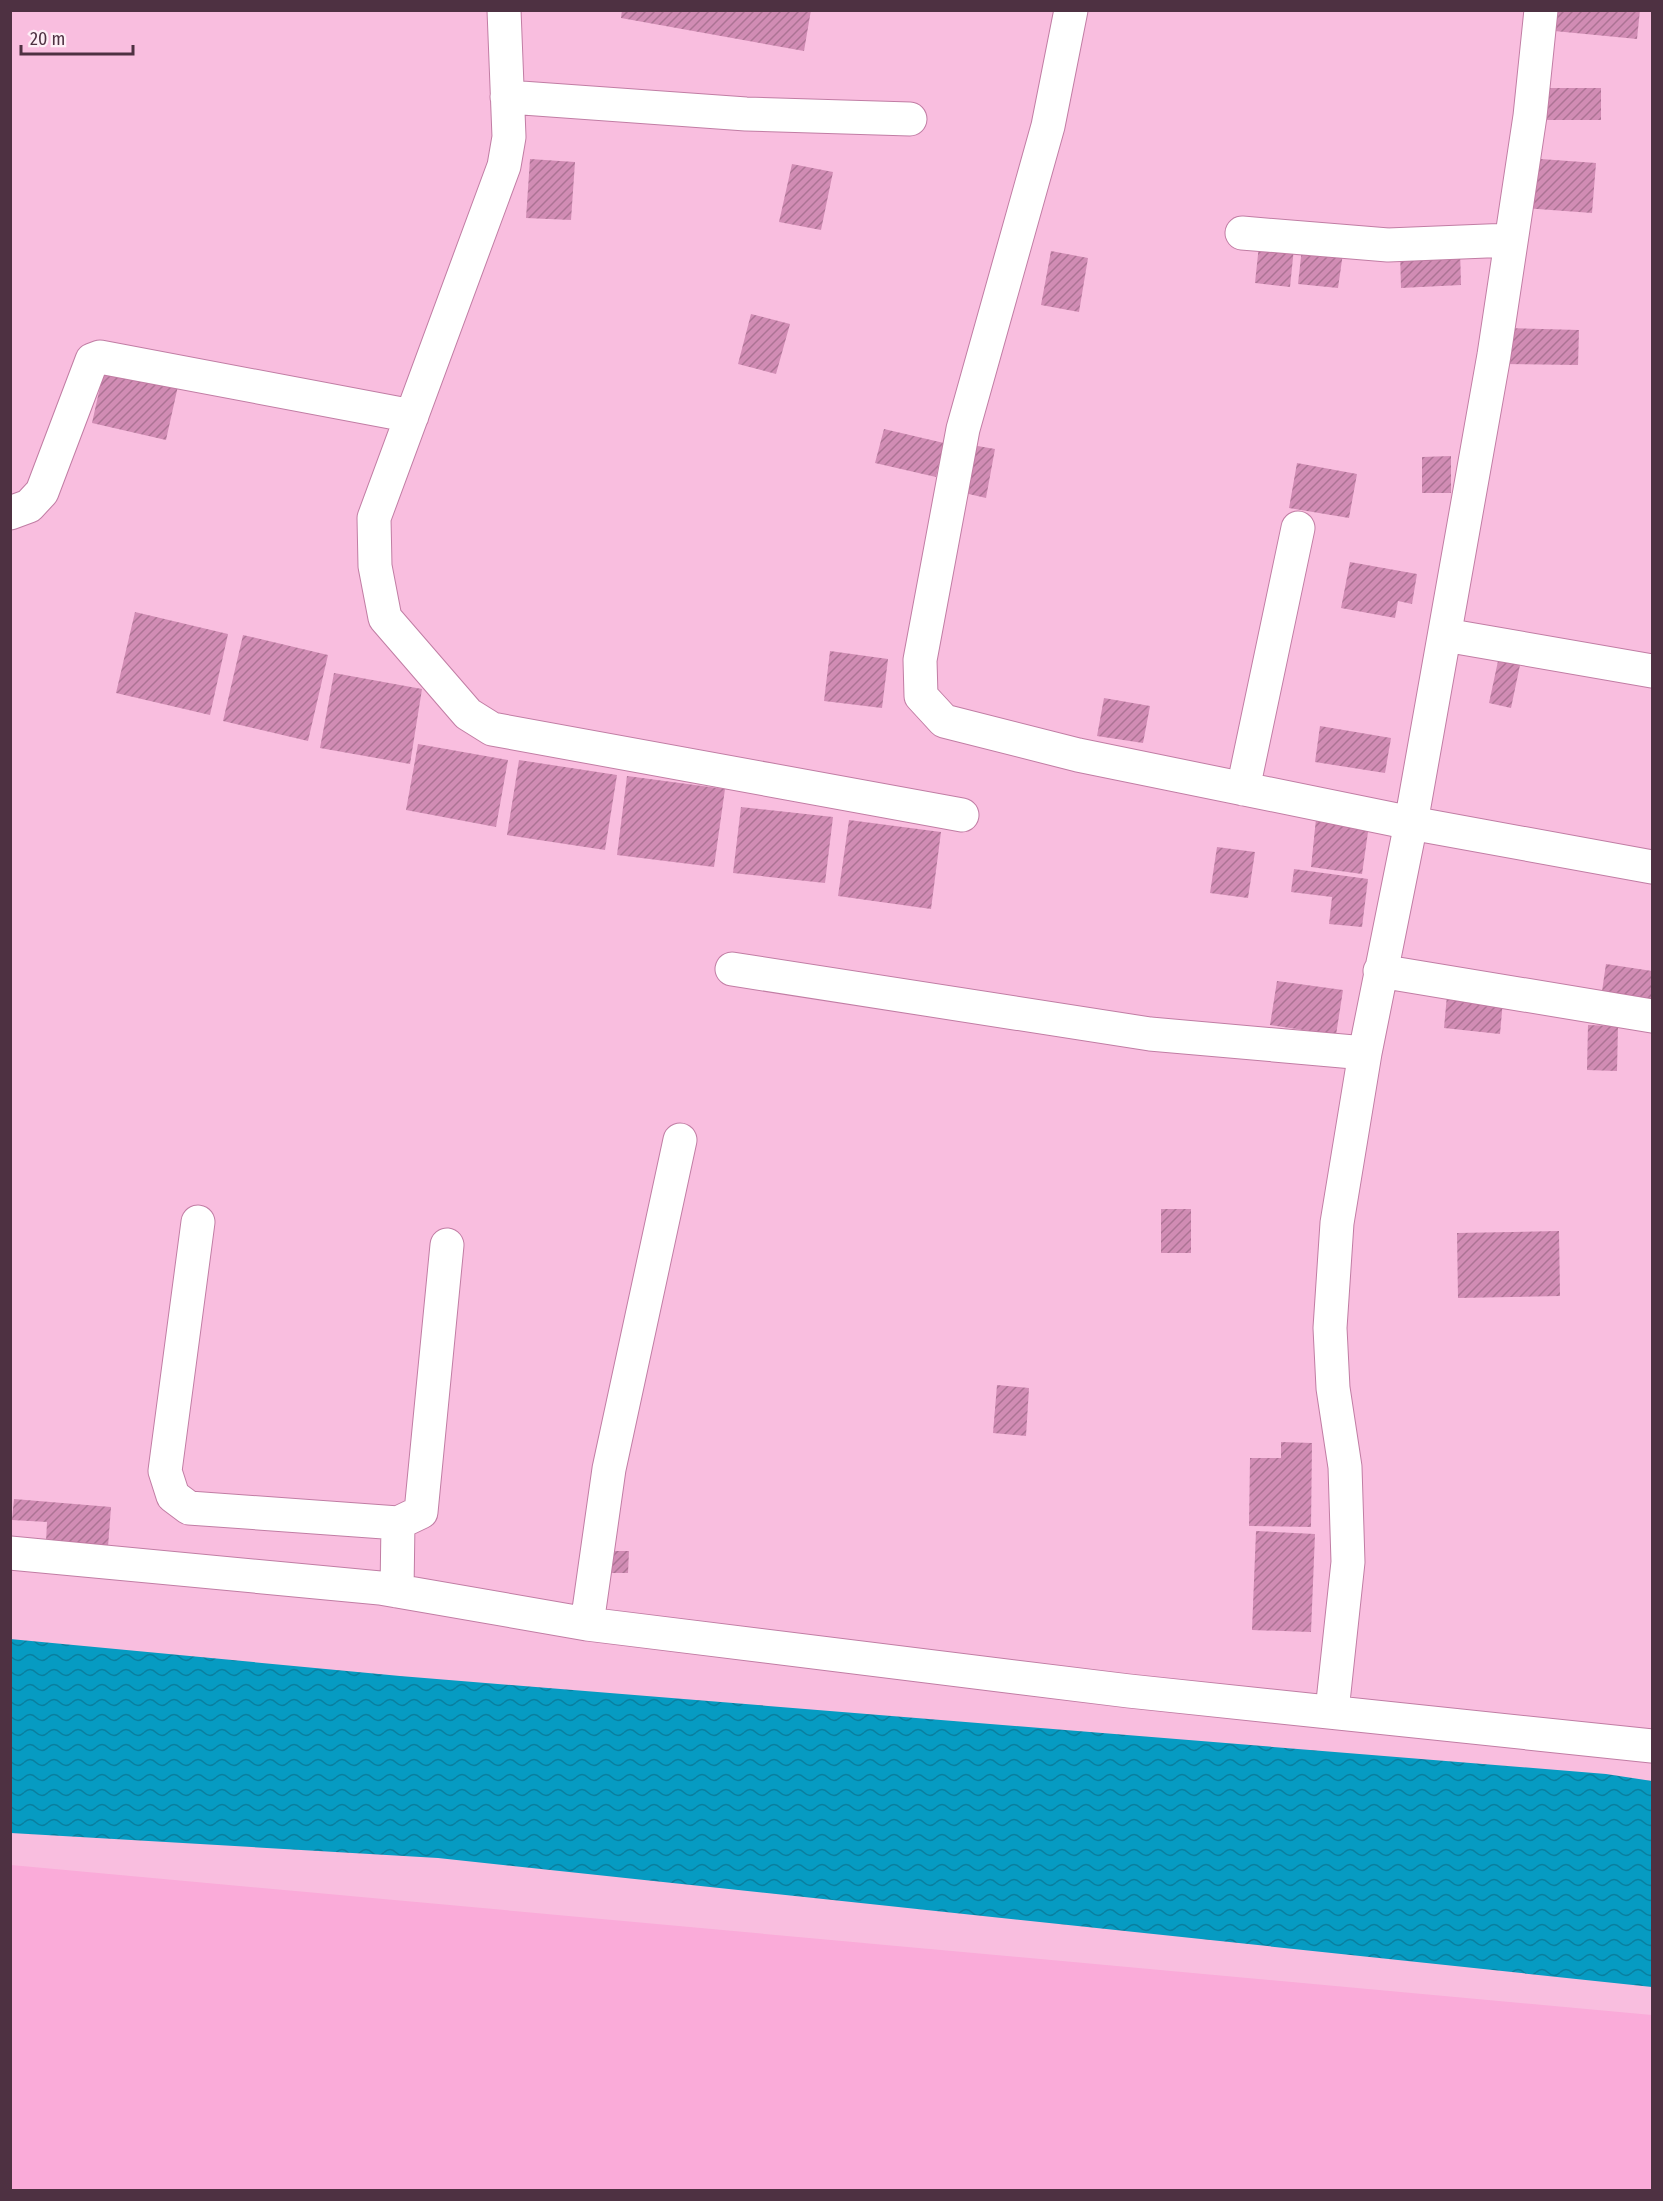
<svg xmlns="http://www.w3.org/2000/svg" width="1663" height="2201" viewBox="0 0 1663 2201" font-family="'Fira Sans Condensed',sans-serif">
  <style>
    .built { fill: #faabd9 }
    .water { fill: url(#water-waves) }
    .building { fill: url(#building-hatch) }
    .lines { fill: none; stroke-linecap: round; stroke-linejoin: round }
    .minor-casing { stroke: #c17da4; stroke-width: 35 }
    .minor { stroke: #fff; stroke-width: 33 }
  </style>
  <defs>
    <pattern id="water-waves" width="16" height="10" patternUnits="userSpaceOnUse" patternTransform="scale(1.5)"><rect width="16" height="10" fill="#069bc2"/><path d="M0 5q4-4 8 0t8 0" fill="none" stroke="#097f9f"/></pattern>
    <pattern id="building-hatch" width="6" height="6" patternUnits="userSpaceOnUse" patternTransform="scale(1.5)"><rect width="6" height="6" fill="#d18cb4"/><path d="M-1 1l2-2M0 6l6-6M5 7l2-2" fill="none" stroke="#ac7394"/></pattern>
  </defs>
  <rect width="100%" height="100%" fill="#f9bedf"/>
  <path class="built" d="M11,1865L1652,2015V2190H11Z"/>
  <path class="water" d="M10,1639L400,1676L1606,1774L1652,1781V1987L438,1858L11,1833Z"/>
  <path class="building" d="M622,10H811L804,51L621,18Z
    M1546,10H1640L1637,39L1544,30Z
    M1536,88H1601V120H1536Z
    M1527,158L1596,163L1592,213L1523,208Z
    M530,159L575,162L571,220L526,218Z
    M792,164L833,172L821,230L779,222Z
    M1259,245L1294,248L1290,287L1255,283Z
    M1302,248L1343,253L1338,288L1298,284Z
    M1460,249L1461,285L1401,288L1400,251Z
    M1051,251L1088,258L1079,312L1041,305Z
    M751,314L790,324L776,374L738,364Z
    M1502,328L1579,330L1578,365L1500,364Z
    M104,369L178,386L166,440L92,423Z
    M884,429L944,443L936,477L875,463Z
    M966,444L995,449L986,498L956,491Z
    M1451,456V493H1422V457Z
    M1297,463L1357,474L1349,518L1289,508Z
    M1350,562L1417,574L1412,604L1398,601L1395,618L1341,608Z
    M135,612L228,634L210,715L116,693Z
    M243,635L328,655L308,741L223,721Z
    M830,651L888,659L882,708L824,701Z
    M1498,661L1520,665L1511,708L1489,703Z
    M334,673L422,689L410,764L320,748Z
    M1104,698L1150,706L1143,743L1097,736Z
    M1320,726L1391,738L1385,773L1315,762Z
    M418,744L508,760L496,827L406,810Z
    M519,760L617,775L605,850L507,835Z
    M627,776L725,789L714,867L617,855Z
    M741,807L833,817L825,883L733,873Z
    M1316,819L1369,825L1362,874L1311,867Z
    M849,820L941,832L931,909L838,896Z
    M1217,847L1255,852L1248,898L1210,893Z
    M1294,869L1368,879L1362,927L1329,924L1332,897L1291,892Z
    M1606,964L1652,971V1006L1601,998Z
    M1277,981L1343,990L1336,1035L1270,1025Z
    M1447,995L1503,1000L1500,1034L1444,1028Z
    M1588,1025L1618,1026L1617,1071L1587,1070Z
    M1161,1209H1191V1253H1161Z
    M1559,1231L1560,1296L1458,1298L1457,1233Z
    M997,1385L1029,1388L1026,1436L993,1433Z
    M1281,1442L1312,1443L1311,1527L1249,1526L1250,1458H1281Z
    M14,1499L111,1507L108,1547L46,1542L47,1522L12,1520Z
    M1256,1531L1315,1534L1311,1632L1252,1630Z
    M609,1551H629L628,1573H608Z"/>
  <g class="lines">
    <defs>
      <path id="minor" d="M504,10L509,137L504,166L374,518L375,566L385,618L468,714L492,729L962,815
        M1071,10L1048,126L963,429L920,660L921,696L944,721L1078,755L1411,823L1652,867
        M507,97L746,114L910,119
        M1242,233L1388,245L1511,240
        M10,513L29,506L42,492L92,360L100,357L412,416
        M1445,635L1652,671
        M1243,789L1298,528
        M732,969L1150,1034L1365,1053
        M1380,971L1652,1016
        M198,1222L165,1471L173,1496L189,1508L398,1523
        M10,1553L380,1588L587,1624L1129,1691L1652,1746
        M397,1591L398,1523L421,1512L447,1245
        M587,1624L609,1469L680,1140
        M1332,1711L1348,1562L1345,1467L1333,1388L1330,1328L1337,1223L1365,1053L1411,823L1494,355L1530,116L1541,10"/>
    </defs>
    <use href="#minor" class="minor-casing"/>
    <use href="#minor" class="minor"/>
  </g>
  <rect width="1663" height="2201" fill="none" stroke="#4e3142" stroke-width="24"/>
  <path d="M21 45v9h112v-9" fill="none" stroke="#4e3142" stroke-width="3"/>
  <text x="30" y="45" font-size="18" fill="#4e3142" stroke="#feeef6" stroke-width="4.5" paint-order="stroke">20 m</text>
</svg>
